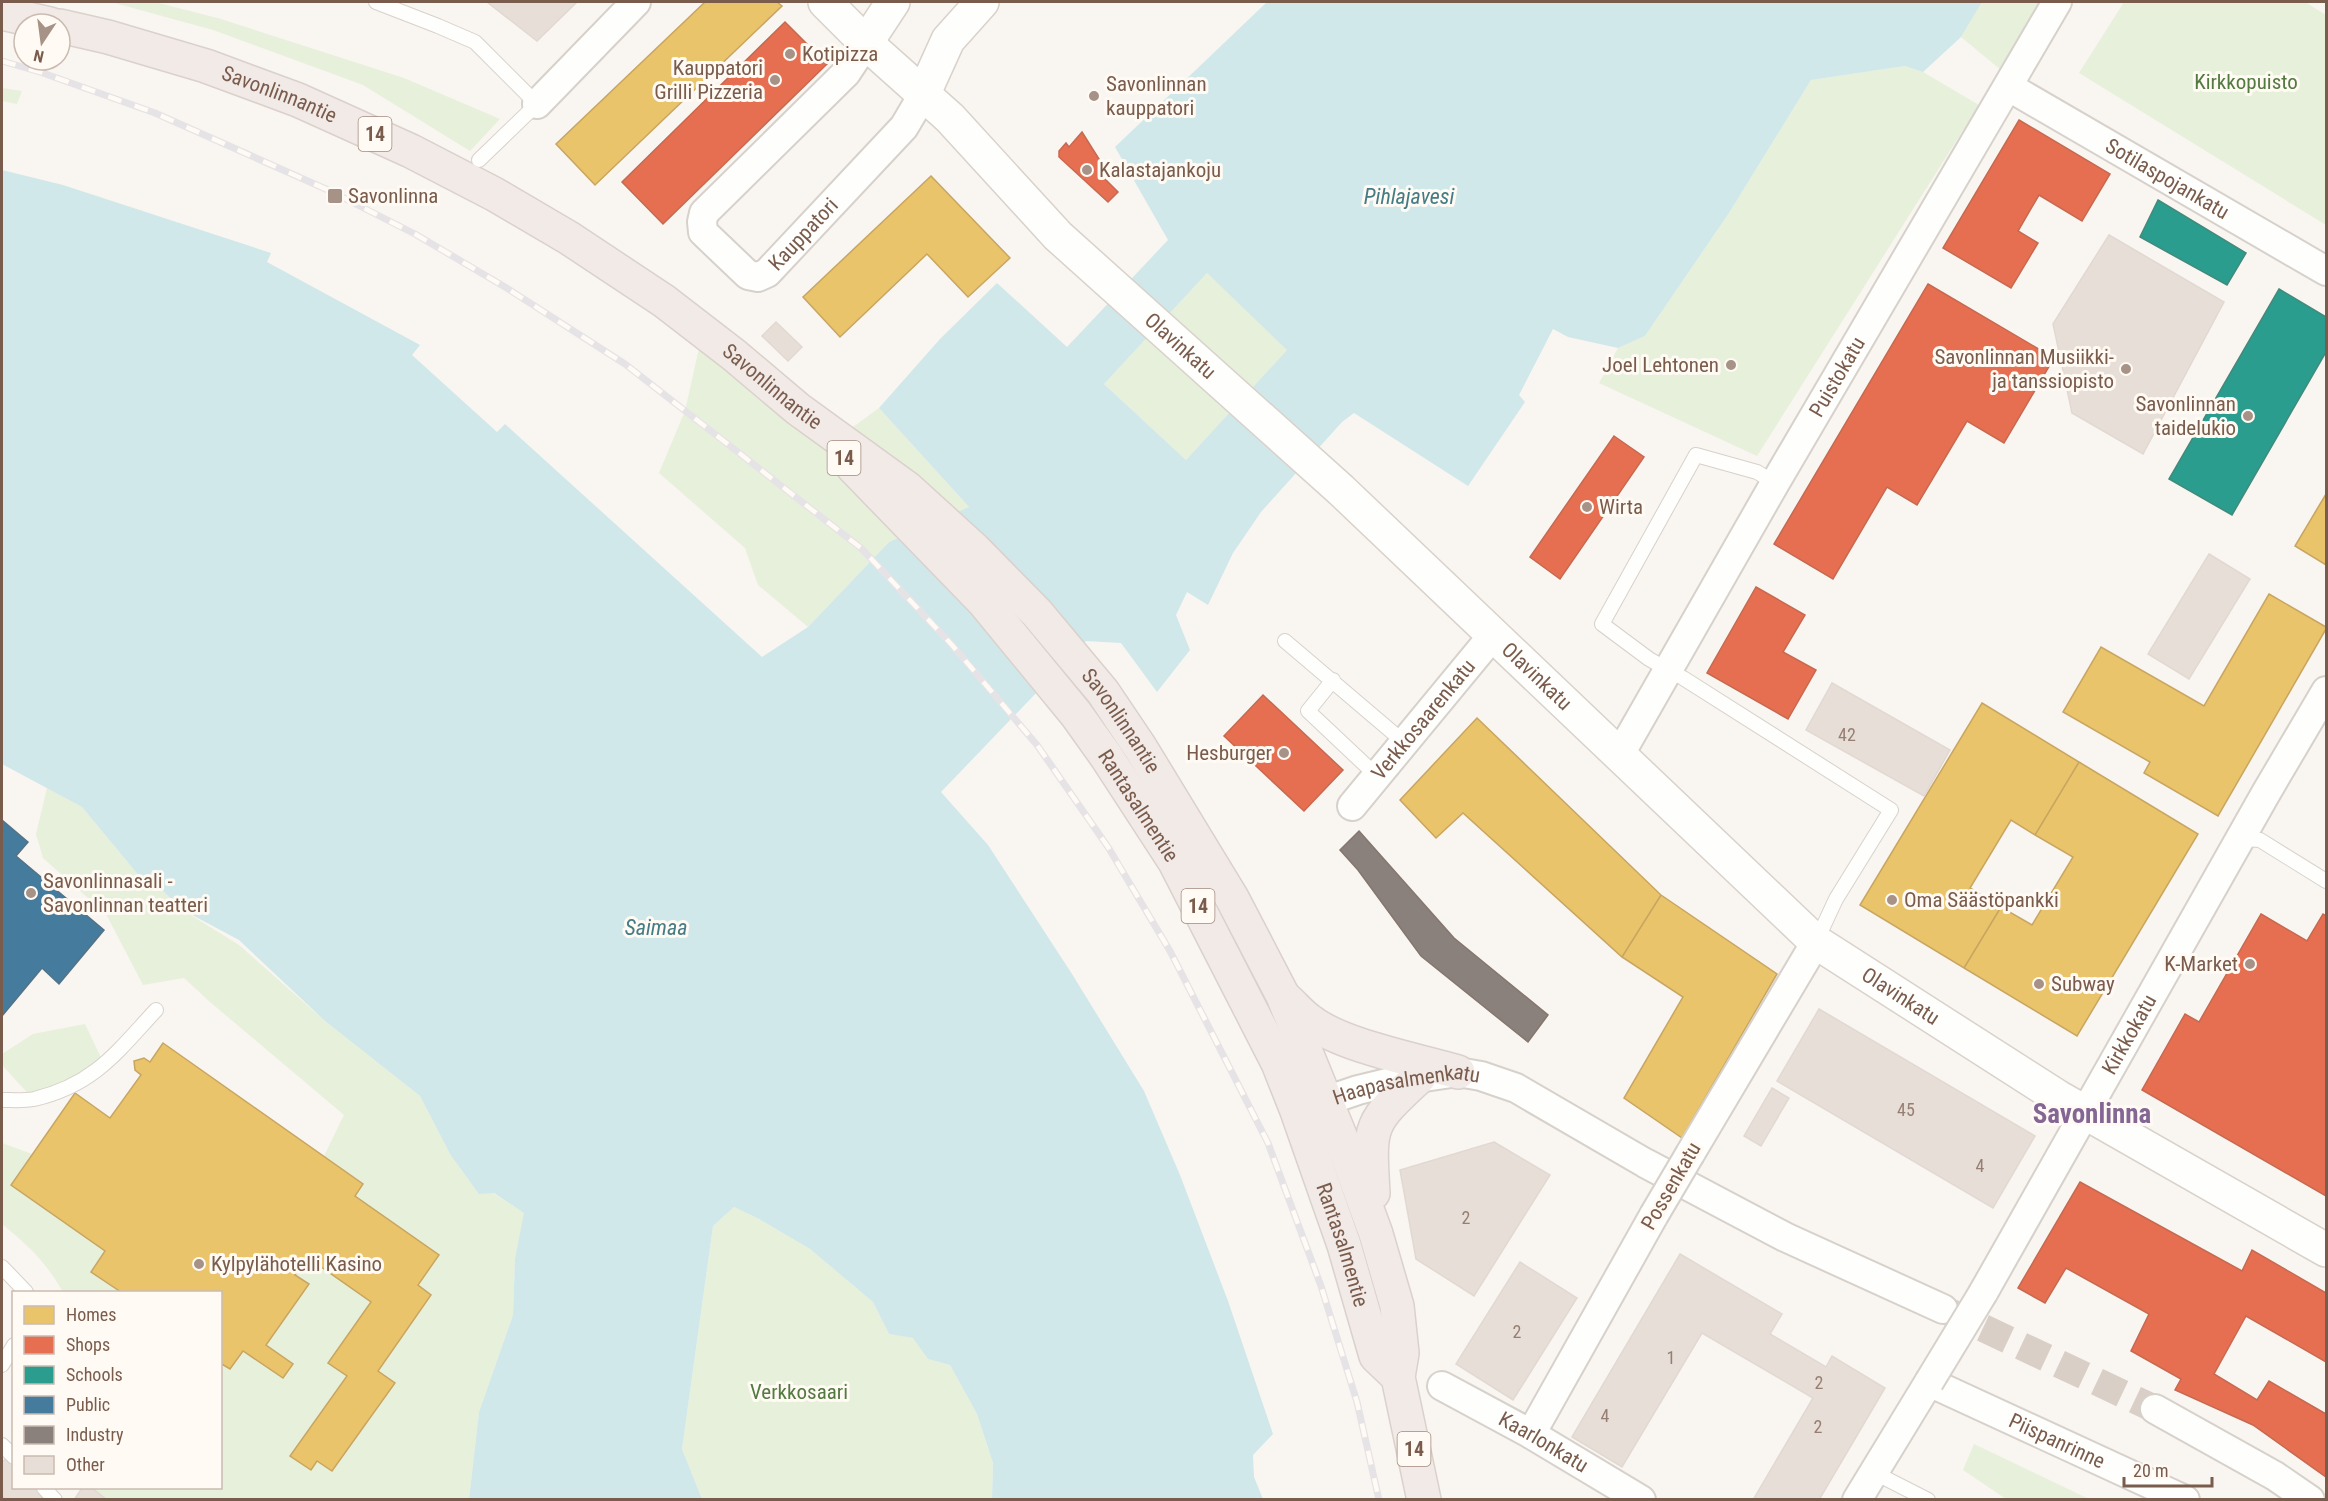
<svg xmlns="http://www.w3.org/2000/svg" width="2328" height="1501" viewBox="0 0 2328 1501" font-family="'Roboto Condensed',sans-serif">
  <style>
    .green { fill: #e7f0db }
    .water { fill: #d0e8ea; fill-rule: evenodd }
    .homes { fill: #e9c46a; stroke: #c8a561; stroke-width: 1.5 }
    .shops { fill: #e76f51; stroke: #c66950; stroke-width: 1.5 }
    .schools { fill: #2a9d8f; stroke: #428a7b; stroke-width: 1.5 }
    .public { fill: #457b9d; stroke: #557285; stroke-width: 1.5 }
    .industry { fill: #8a817c; stroke: #85766e; stroke-width: 1.5 }
    .building { fill: #e6ded7; stroke: #e2d8d2; stroke-width: 1.5 }
    .lines { fill: none; stroke-linecap: round; stroke-linejoin: round }
    .street-tunnel { stroke: #d9cfc7; stroke-width: 28; stroke-dasharray: 28 14; stroke-linecap: butt }
    .lane-casing { stroke: #d7d1cb; stroke-width: 16 }
    .street-casing { stroke: #d7d1cb; stroke-width: 32 }
    .secondary-casing { stroke: #d9d2cb; stroke-width: 36 }
    .highway-casing { stroke: #dad1cc; stroke-width: 36 }
    .lane { stroke: #fefefd; stroke-width: 14 }
    .street { stroke: #fefefd; stroke-width: 28 }
    .secondary { stroke: #fefefd; stroke-width: 33 }
    .highway { stroke: #f2eae7; stroke-width: 33 }
    .rail-casing { stroke: #e6e3e7; stroke-width: 7 }
    .rail { stroke: #fffaf3; stroke-width: 4.5; stroke-dasharray: 14; stroke-linecap: butt }
    .street-bridge-casing { stroke: #d7d1cb; stroke-width: 32; stroke-linecap: butt }
    .street-bridge { stroke: #fefefd; stroke-width: 28 }
    .poi-dot { fill: #a69286; stroke: #fffaf3; stroke-width: 2 }
    .labels { text-anchor: middle; dominant-baseline: central; stroke-width: 6; stroke-linejoin: round; paint-order: stroke }
    .number-label { font-size: 18px; fill: #977e72 }
    .shield { fill: #fffaf3; stroke: #a28b7f; stroke-width: 1.5 }
    .shield-label { font-size: 20px; font-weight: bold; fill: #7a5c4d }
    .poi-label { font-size: 21px; fill: #7a5c4d; stroke: #fffaf3; text-anchor: start }
    .park-label { font-size: 21px; fill: #537a41; stroke: #fffaf3 }
    .street-label { font-size: 21px; fill: #7a5c4d; stroke: #fffaf3 }
    .water-label { font-size: 22px; font-style: italic; fill: #437c86; stroke: #fffaf3 }
    .district-label { font-size: 27px; font-weight: bold; fill: #846695; stroke: #fffaf3 }
  </style>
  <rect width="100%" height="100%" fill="#f9f5f0"/>
  <path class="green" d="M111,2H155L221,19L404,78L500,119L470,151L363,85L213,30Z
    M1982,2H2045L2001,70L1961,37Z
    M2124,2H2305L2326,15V225L2079,73Z
    M1905,66L1923,72L1979,105L1757,456L1599,383L1618,348L1645,336L1729,213L1811,80Z
    M2,88L22,91L17,104L2,101Z
    M1207,273L1288,349L1186,460L1104,384Z
    M701,339L853,427L879,408L969,507L889,542L808,627L758,585L745,548L659,473L685,411Z
    M47,788L82,807L140,877L158,886L181,909L239,945L325,1021L420,1096L450,1154L493,1193L525,1213L515,1258L513,1315L479,1412L469,1499L105,1500L90,1488H220L221,1363L230,1369L243,1351L283,1378L293,1364L266,1345L308,1284L295,1275L307,1257L371,1302L329,1362L347,1376L290,1456L311,1470L317,1461L332,1471L394,1383L378,1371L431,1295L418,1285L439,1255L355,1196L363,1183L324,1156L344,1115L210,1002L184,978L143,985L106,914L43,858L36,834Z
    M85,1024L105,1066L33,1099L2,1065V1054L33,1034Z
    M2,1143L32,1154L11,1185L105,1251L91,1272L121,1292H63C45,1261 30,1247 2,1224Z
    M734,1207L759,1219L810,1249L873,1302L889,1334L914,1338L928,1359L950,1365L977,1414L993,1463L992,1499H702L682,1449L713,1226Z
    M1974,1444L2089,1499H2006L1963,1470Z"/>
  <path class="water" d="M1267,2H1982L1961,37L1923,72L1905,66L1811,80L1729,213L1645,336L1618,348L1568,337L1553,329L1519,395L1525,402L1468,486L1354,413L1342,422L1261,512L1233,553L1208,605L1187,592L1176,615L1190,650L1157,692L1121,643L1086,641L941,792L988,845L1072,974L1144,1091L1180,1175L1228,1301L1273,1434L1253,1455L1254,1477L1263,1499H992L993,1463L977,1414L950,1365L928,1359L913,1338L889,1334L873,1302L810,1249L759,1219L734,1207L713,1226L682,1449L702,1499H469L479,1412L513,1315L515,1258L524,1213L494,1193L479,1194L450,1154L420,1096L325,1021L239,940L181,909L158,886L140,877L82,807L2,764V170L63,185L271,253L267,262L420,345L412,355L497,432L505,424L762,657L808,627L889,542L969,507L879,408L940,339L997,283L1067,347L1168,240L1115,147ZM1207,273L1287,350L1186,460L1104,384Z"/>
  <path class="homes" d="M705,2H777L782,6L595,185L556,144Z
    M931,176L1010,258L968,297L927,254L840,337L803,297Z
    M2326,494V565L2295,546Z
    M2269,594L2326,627V629L2218,816L2144,773L2150,762L2063,712L2101,647L2204,706Z
    M1982,703L2079,762L2035,835L2011,820L1970,888L2001,907L1964,968L1860,905Z
    M1477,718L1661,895L1622,957L1463,813L1436,838L1400,800Z
    M2079,762L2198,834L2077,1036L1964,968L2001,907L2032,925L2073,857L2035,835Z
    M1661,895L1777,974L1682,1138L1624,1098L1683,997L1622,957Z
    M163,1043L363,1184L355,1196L439,1255L418,1285L431,1295L378,1371L395,1383L332,1471L317,1461L311,1470L290,1456L347,1376L328,1363L371,1302L307,1257L295,1275L309,1284L266,1345L293,1364L283,1378L243,1351L230,1369L220,1363V1292H121L91,1272L105,1251L11,1185L75,1093L110,1118L141,1075L135,1070L134,1061L144,1058L150,1062Z"/>
  <path class="shops" d="M785,22L827,64L663,224L622,182Z
    M2019,120L2110,174L2082,221L2039,195L2018,231L2038,243L2011,288L1943,248Z
    M1082,132L1104,167L1099,173L1118,192L1108,202L1059,157V151L1066,143L1069,147Z
    M1928,284L2054,358L2004,443L1967,421L1917,505L1887,487L1833,579L1774,544Z
    M1614,436L1644,457L1560,579L1530,557Z
    M1756,587L1805,615L1783,652L1816,670L1788,719L1707,673Z
    M1263,695L1343,770L1304,811L1224,736Z
    M2261,914L2307,941L2323,914L2326,916V1196L2142,1090L2185,1014L2199,1022Z
    M2080,1182L2242,1271L2252,1250L2326,1293V1362L2246,1316L2214,1374L2257,1400L2269,1381L2326,1414V1477L2253,1425L2175,1390L2181,1379L2131,1351L2149,1314L2066,1268L2045,1303L2018,1288Z"/>
  <path class="schools" d="M2158,200L2246,253L2227,285L2140,237Z
    M2279,289L2326,317V352L2232,515L2169,479Z"/>
  <path class="public" d="M2,820L28,842L16,856L104,930L59,984L42,968L2,1016Z"/>
  <path class="industry" d="M1359,831L1454,938L1548,1015L1528,1042L1421,956L1358,870L1340,850Z"/>
  <path class="building" d="M487,2H577L537,41Z
    M2109,235L2224,302L2143,454L2072,413L2053,324Z
    M776,322L802,347L788,361L762,336Z
    M2209,554L2250,579L2189,679L2148,654Z
    M1832,683L1950,750L1924,796L1806,730Z
    M1819,1009L2035,1136L1993,1208L1777,1081Z
    M1772,1088L1789,1098L1761,1146L1744,1136Z
    M1494,1142L1550,1175L1474,1296L1416,1259L1400,1170Z
    M1680,1254L1782,1314L1770,1334L1826,1367L1832,1356L1885,1388L1819,1500H1753L1813,1398L1702,1333L1622,1467L1572,1437Z
    M1520,1262L1577,1298L1513,1400L1456,1364Z
    M8,1457L14,1462V1488H37L49,1500H5L2,1495V1462Z
    M82,1488H92L107,1500H74Z"/>
  <g class="lines">
    <path class="street-tunnel" d="M1945,1310L2155,1409"/>
    <defs>
      <path id="lane" d="M376,2L438,26L475,42L537,104L479,160
        M1775,483L1757,472L1696,455L1602,624L1649,659L1683,678L1891,810L1836,899L1816,942
        M1285,641L1405,743
        M1333,680L1308,711L1377,776
        M2242,839L2260,840L2326,881
        M2,1100C12,1100 24,1101 34,1099C94,1085 117,1052 156,1010
        M2,1267L26,1292
        M2,1365L14,1345
        M2,1445L14,1457
        M1873,1472L1928,1500
        M44,1488L55,1500"/>
      <g id="street">
        <path id="s1" d="M866,43L846,73L704,213L702,222L703,232L748,275L758,277L767,273L904,127L924,93"/>
        <path id="s2" d="M2009,87L2326,271"/>
        <path d="M537,104L636,2"/>
        <path id="s3" d="M1620,754L1775,483L2057,2"/>
        <path id="s4" d="M1352,806L1494,634"/>
        <path id="s5" d="M1305,1108L1358,1090L1391,1082L1458,1072L1481,1076L1516,1088L1645,1163L1785,1237L1943,1309"/>
        <path d="M1690,1154L1816,942"/>
        <path id="s6" d="M1983,1293L2266,793L2326,691"/>
        <path id="s7" d="M1442,1386L1531,1434L1641,1500"/>
        <path d="M2155,1409L2275,1476L2310,1500"/>
        <path d="M1531,1434L1654,1215"/>
        <path id="s8" d="M1857,1500L1929,1382L2185,1500"/>
      </g>
      <g id="secondary">
        <path id="s9" d="M825,2L866,43L950,118L1058,236L1341,490L1816,942L2058,1097L2326,1250"/>
        <path d="M866,43L893,2"/>
        <path d="M924,93L948,40L982,2"/>
      </g>
      <g id="highway">
        <path d="M2,13L50,24"/>
        <path id="s10" d="M60,26L108,37L206,66L298,100L411,151L494,194L569,238L664,301L734,355L798,409L907,488L974,549L1037,613L1103,692L1140,747L1232,898L1283,996L1341,1138L1376,1234L1397,1306L1402,1353L1398,1377L1424,1500"/>
        <path id="s11" d="M853,467L984,602L1076,714L1106,756L1175,862L1278,1063L1297,1111L1344,1245L1376,1356L1398,1377"/>
        <path d="M1286,999C1294,1006 1301,1015 1310,1021C1342,1046 1417,1060 1458,1072"/>
        <path d="M1373,1193C1369,1125 1368,1124 1419,1077"/>
      </g>
    </defs>
    <use href="#lane" class="lane-casing"/>
    <use href="#street" class="street-casing"/>
    <use href="#secondary" class="secondary-casing"/>
    <use href="#highway" class="highway-casing"/>
    <use href="#lane" class="lane"/>
    <use href="#street" class="street"/>
    <use href="#secondary" class="secondary"/>
    <use href="#highway" class="highway"/>
    <defs>
      <path id="rail" d="M2,61L40,72L155,113L328,190L415,234L505,287L625,364L861,548L952,645L1037,745L1108,847L1170,951L1268,1143L1321,1286L1357,1402L1379,1500"/>
    </defs>
    <use href="#rail" class="rail-casing"/>
    <use href="#rail" class="rail"/>
    <defs>
      <path id="street-bridge" d="M1654,1215L1690,1154
        M1929,1382L1983,1293"/>
    </defs>
    <use href="#street-bridge" class="street-bridge-casing"/>
    <use href="#street-bridge" class="street-bridge"/>
  </g>
  <g class="poi-dot">
    <circle cx="790" cy="54" r="6"/>
    <circle cx="775" cy="80" r="6"/>
    <circle cx="1094" cy="96" r="6"/>
    <circle cx="1087" cy="170" r="6"/>
    <rect x="327" y="188" width="16" height="16" rx="3"/>
    <circle cx="1731" cy="365" r="6"/>
    <circle cx="2126" cy="369" r="6"/>
    <circle cx="2248" cy="416" r="6"/>
    <circle cx="1587" cy="507" r="6"/>
    <circle cx="1284" cy="753" r="6"/>
    <circle cx="31" cy="893" r="6"/>
    <circle cx="1892" cy="900" r="6"/>
    <circle cx="2250" cy="964" r="6"/>
    <circle cx="2039" cy="984" r="6"/>
    <circle cx="199" cy="1264" r="6"/>
  </g>
  <g class="labels">
    <g class="number-label">
      <text x="1847" y="734">42</text>
      <text x="1906" y="1109">45</text>
      <text x="1980" y="1165">4</text>
      <text x="1466" y="1217">2</text>
      <text x="1517" y="1331">2</text>
      <text x="1671" y="1357">1</text>
      <text x="1819" y="1382">2</text>
      <text x="1605" y="1415">4</text>
      <text x="1818" y="1426">2</text>
    </g>
    <g class="shield">
      <rect x="358.5" y="117" width="33" height="34" rx="4.5"/>
      <rect x="827.5" y="441" width="33" height="34" rx="4.5"/>
      <rect x="1181.5" y="889" width="33" height="34" rx="4.5"/>
      <rect x="1397.5" y="1432" width="33" height="34" rx="4.5"/>
    </g>
    <g class="shield-label">
      <text x="375" y="134">14</text>
      <text x="844" y="458">14</text>
      <text x="1198" y="906">14</text>
      <text x="1414" y="1449">14</text>
    </g>
    <g class="poi-label">
      <text x="802" y="54">Kotipizza</text>
      <text x="763" y="68" text-anchor="end">Kauppatori<tspan x="763" dy="24">Grilli Pizzeria</tspan></text>
      <text x="1106" y="84">Savonlinnan<tspan x="1106" dy="24">kauppatori</tspan></text>
      <text x="1099" y="170">Kalastajankoju</text>
      <text x="348" y="196">Savonlinna</text>
      <text x="2114" y="357" text-anchor="end">Savonlinnan Musiikki-<tspan x="2114" dy="24">ja tanssiopisto</tspan></text>
      <text x="1719" y="365" text-anchor="end">Joel Lehtonen</text>
      <text x="2236" y="404" text-anchor="end">Savonlinnan<tspan x="2236" dy="24">taidelukio</tspan></text>
      <text x="1599" y="507">Wirta</text>
      <text x="1272" y="753" text-anchor="end">Hesburger</text>
      <text x="43" y="881">Savonlinnasali -<tspan x="43" dy="24">Savonlinnan teatteri</tspan></text>
      <text x="1904" y="900">Oma Säästöpankki</text>
      <text x="2238" y="964" text-anchor="end">K-Market</text>
      <text x="2051" y="984">Subway</text>
      <text x="211" y="1264">Kylpylähotelli Kasino</text>
    </g>
    <g class="park-label">
      <text x="2246" y="82">Kirkkopuisto</text>
      <text x="799" y="1392">Verkkosaari</text>
    </g>
    <g class="street-label">
      <text stroke="none"><textPath href="#s10" startOffset="230">Savonlinnantie</textPath></text>
      <text stroke="none"><textPath href="#s2" startOffset="183">Sotilaspojankatu</textPath></text>
      <text stroke="none"><textPath href="#s1" startOffset="390">Kauppatori</textPath></text>
      <text stroke="none"><textPath href="#s9" startOffset="495">Olavinkatu</textPath></text>
      <text stroke="none"><textPath href="#s3" startOffset="435">Puistokatu</textPath></text>
      <text stroke="none"><textPath href="#s10" startOffset="806">Savonlinnantie</textPath></text>
      <text stroke="none"><textPath href="#s9" startOffset="981">Olavinkatu</textPath></text>
      <text stroke="none"><textPath href="#s4" startOffset="112">Verkkosaarenkatu</textPath></text>
      <text stroke="none"><textPath href="#s10" startOffset="1292">Savonlinnantie</textPath></text>
      <text stroke="none"><textPath href="#s11" startOffset="444">Rantasalmentie</textPath></text>
      <text stroke="none"><textPath href="#s9" startOffset="1467">Olavinkatu</textPath></text>
      <text stroke="none"><textPath href="#s6" startOffset="297">Kirkkokatu</textPath></text>
      <text stroke="none"><textPath href="#s5" startOffset="105">Haapasalmenkatu</textPath></text>
      <text transform="translate(1671 1186) rotate(-60)">Possenkatu</text>
      <text stroke="none"><textPath href="#s11" startOffset="930">Rantasalmentie</textPath></text>
      <text stroke="none"><textPath href="#s8" startOffset="279">Piispanrinne</textPath></text>
      <text stroke="none"><textPath href="#s7" startOffset="116">Kaarlonkatu</textPath></text>
    </g>
    <g class="water-label">
      <text x="1409" y="196">Pihlajavesi</text>
      <text x="656" y="927">Saimaa</text>
    </g>
    <g class="district-label">
      <text x="2092" y="1114">Savonlinna</text>
    </g>
  </g>
  <rect width="2328" height="1501" fill="none" stroke="#7a5c4d" stroke-width="6"/>
  <rect x="12" y="1291" width="210" height="198" fill="#fffaf3" stroke="#cabbb1" stroke-width="1.5"/>
  <rect x="24" y="1306" width="30" height="18" fill="#e9c46a" stroke="#cabbb1" stroke-width="1.5"/>
  <text x="66" y="1321" font-size="18" fill="#7a5c4d">Homes</text>
  <rect x="24" y="1336" width="30" height="18" fill="#e76f51" stroke="#cabbb1" stroke-width="1.5"/>
  <text x="66" y="1351" font-size="18" fill="#7a5c4d">Shops</text>
  <rect x="24" y="1366" width="30" height="18" fill="#2a9d8f" stroke="#cabbb1" stroke-width="1.5"/>
  <text x="66" y="1381" font-size="18" fill="#7a5c4d">Schools</text>
  <rect x="24" y="1396" width="30" height="18" fill="#457b9d" stroke="#cabbb1" stroke-width="1.5"/>
  <text x="66" y="1411" font-size="18" fill="#7a5c4d">Public</text>
  <rect x="24" y="1426" width="30" height="18" fill="#8a817c" stroke="#cabbb1" stroke-width="1.5"/>
  <text x="66" y="1441" font-size="18" fill="#7a5c4d">Industry</text>
  <rect x="24" y="1456" width="30" height="18" fill="#e6ded7" stroke="#cabbb1" stroke-width="1.5"/>
  <text x="66" y="1471" font-size="18" fill="#7a5c4d">Other</text>
  <g transform="translate(42 42) rotate(193)"><circle r="28" fill="#fffaf3" stroke="#cabbb1" stroke-width="1.5"/>
  <path d="M0-4.5L10 22L0 15L-10 22Z" fill="#a69286"/>
  <text y="-9" font-size="16" font-weight="bold" text-anchor="middle" fill="#7a5c4d">N</text>
  </g>
  <path d="M2124 1477v9h88v-9" fill="none" stroke="#7a5c4d" stroke-width="3"/>
  <text x="2133" y="1477" font-size="18" fill="#7a5c4d" stroke="#fffaf3" stroke-width="4.5" paint-order="stroke">20 m</text>
</svg>
